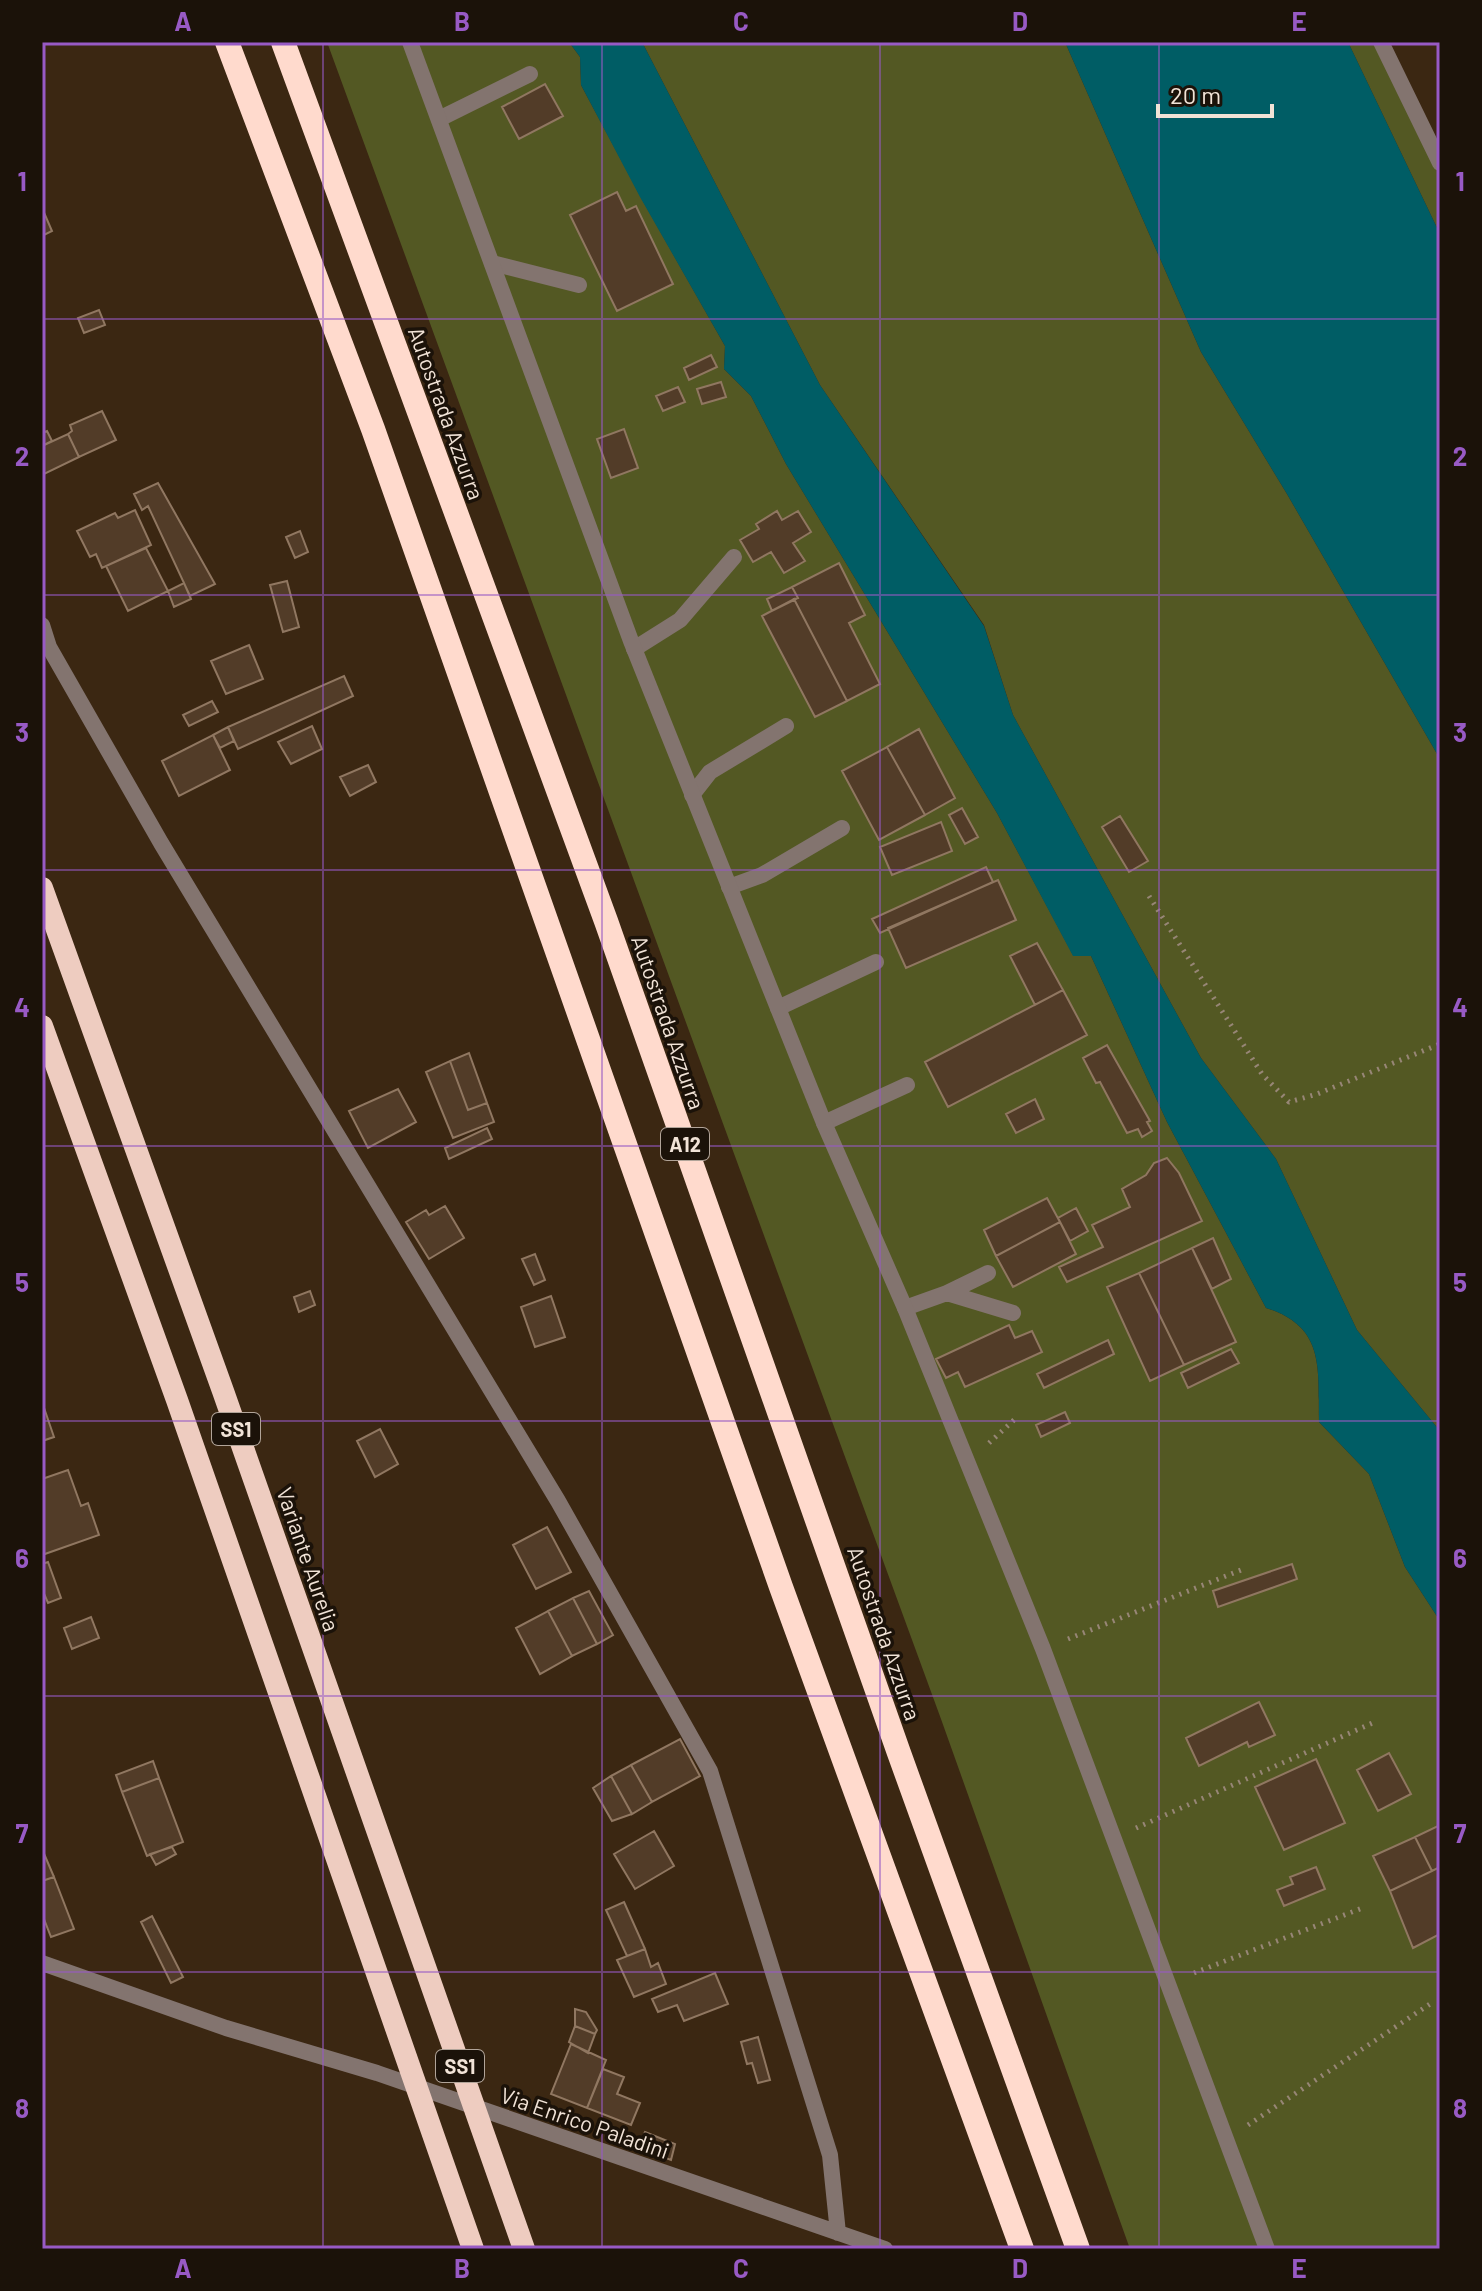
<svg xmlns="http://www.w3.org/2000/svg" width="1482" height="2291" viewBox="0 0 1482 2291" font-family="Barlow,sans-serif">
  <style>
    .green { fill: #535823 }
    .water { fill: #005d65 }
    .building { fill: #523c28; stroke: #907761; stroke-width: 2 }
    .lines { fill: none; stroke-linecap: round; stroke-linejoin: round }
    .path { stroke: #978676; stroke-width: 5; stroke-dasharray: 2 6; stroke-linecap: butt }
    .service { stroke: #83746f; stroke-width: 16 }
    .minor { stroke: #83746f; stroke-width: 16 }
    .trunk { stroke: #eeccc0; stroke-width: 22 }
    .motorway { stroke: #ffdacd; stroke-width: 24 }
    .grid { fill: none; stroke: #985ac5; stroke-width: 2; stroke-opacity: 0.55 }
    .labels { text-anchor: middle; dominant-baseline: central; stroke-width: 7; stroke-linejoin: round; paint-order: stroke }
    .shield { fill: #1b1209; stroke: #b1a499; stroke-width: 2 }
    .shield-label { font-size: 20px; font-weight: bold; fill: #f1e3d7 }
    .street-label { font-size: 22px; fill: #f1e3d7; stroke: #1b1209 }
    .neatline { fill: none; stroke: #985ac5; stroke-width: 3 }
    .grid-label { font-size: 26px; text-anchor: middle; font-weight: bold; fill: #985ac5 }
  </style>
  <rect width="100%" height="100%" fill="#3b2712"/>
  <path class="green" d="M327,42H569L580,57L581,85L644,203L725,346L724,369L751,396L786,464L997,813L1073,955L1091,956L1167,1122L1266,1308C1326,1327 1318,1369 1319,1422L1369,1474L1405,1567L1440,1621V2249H1130L941,1719Z
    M642,42H1065L1201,352L1287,494L1440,759V1431L1357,1330L1276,1159L1201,1058L1013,715L984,625L820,385Z
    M1348,42H1381L1440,163V234Z"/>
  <path class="water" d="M569,42H642L820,385L984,626L1013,715L1201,1058L1276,1159L1357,1330L1440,1431V1621L1405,1567L1369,1474L1319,1422C1318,1369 1326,1327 1266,1308L1167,1122L1091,956H1073L997,813L786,464L751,396L724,369L725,346L640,197L581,85L580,57Z
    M1065,42H1348L1440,234V759L1287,494L1201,352Z"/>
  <path class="building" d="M545,84L563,116L519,139L502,107Z
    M617,192L626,211L636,206L673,284L617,311L570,215Z
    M42,208L52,231L42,236Z
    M99,310L105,325L84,333L78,318Z
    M711,355L717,367L689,380L684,368Z
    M721,382L726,397L702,404L697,389Z
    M678,387L685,402L663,411L656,396Z
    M102,411L116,440L79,457L68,434L72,431L70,425Z
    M624,429L638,468L611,478L597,439Z
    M47,431L52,441L42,446V433Z
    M68,434L79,457L42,475V446Z
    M158,483L215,584L190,596L148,506L142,510L134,494Z
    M135,510L151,545L102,568L96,554L90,557L77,531L115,513L118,518Z
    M777,511L782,520L798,511L811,532L793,543L805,561L784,573L771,552L753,562L740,540L759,529L756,524Z
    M300,531L308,552L295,558L286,537Z
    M146,548L168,591L128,611L106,566Z
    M839,563L865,615L849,623L880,684L847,701L794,599L798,598L792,587Z
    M287,581L299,627L283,632L270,585Z
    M184,583L191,599L174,607L168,591Z
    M792,587L798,598L772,611L767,599Z
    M794,599L847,701L815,717L762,616Z
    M249,645L263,679L226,694L211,661Z
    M344,676L353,696L238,749L228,727Z
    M212,701L218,712L189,726L183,715Z
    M312,726L322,749L291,764L278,742Z
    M228,727L234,741L220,748L213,735Z
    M919,729L955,798L925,815L887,747Z
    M213,735L230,770L179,796L162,761Z
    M887,747L925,815L879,840L842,771Z
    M368,765L376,782L350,796L340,777Z
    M962,808L978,837L965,844L949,815Z
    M1120,816L1148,861L1129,872L1102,827Z
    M941,822L952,851L892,875L880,847Z
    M986,867L993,882L880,933L872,919Z
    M998,880L1016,920L906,968L888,928Z
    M1037,943L1063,990L1035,1005L1010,956Z
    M1063,990L1087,1035L948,1107L925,1062Z
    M1107,1045L1150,1121L1147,1122L1152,1131L1142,1137L1138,1129L1127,1133L1100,1082L1096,1083L1083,1058Z
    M469,1053L487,1103L468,1110L450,1061Z
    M450,1061L468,1110L487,1103L494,1122L453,1138L426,1072Z
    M398,1089L416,1122L368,1148L349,1111Z
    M1035,1099L1044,1119L1016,1133L1006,1114Z
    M487,1128L492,1139L449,1159L445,1148Z
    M1167,1158L1179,1173L1202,1221L1067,1282L1059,1267L1103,1247L1092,1225L1130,1207L1122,1189L1146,1175L1154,1163Z
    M1047,1198L1060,1222L996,1256L984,1230Z
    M445,1206L464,1238L429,1259L406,1222L426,1210L429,1215Z
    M1076,1208L1088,1231L1070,1241L1058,1218Z
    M1060,1222L1076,1254L1013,1287L996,1256Z
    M1213,1238L1231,1279L1212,1289L1192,1248Z
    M1192,1248L1236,1342L1184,1365L1139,1273Z
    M535,1254L545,1280L534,1285L522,1259Z
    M1139,1273L1184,1365L1150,1381L1107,1287Z
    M310,1291L315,1305L299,1312L294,1297Z
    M551,1296L565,1337L535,1347L521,1307Z
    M1009,1325L1015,1338L1032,1331L1042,1352L965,1387L958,1372L946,1378L936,1359Z
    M1108,1340L1114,1354L1044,1388L1037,1374Z
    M1231,1349L1239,1363L1188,1388L1181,1373Z
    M42,1402L54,1437L42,1441Z
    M1065,1412L1070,1423L1041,1437L1036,1425Z
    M380,1429L398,1464L375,1477L357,1441Z
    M68,1470L81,1506L88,1503L99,1535L42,1555V1479Z
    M547,1527L571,1572L536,1589L513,1545Z
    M48,1562L61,1598L48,1603L42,1589V1564Z
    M1292,1564L1297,1579L1218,1607L1213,1591Z
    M589,1591L613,1635L597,1644L573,1598Z
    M573,1598L597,1644L572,1656L548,1611Z
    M548,1611L572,1656L540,1674L516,1628Z
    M91,1617L99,1638L72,1649L64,1628Z
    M1259,1702L1275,1735L1249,1747L1247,1742L1199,1766L1186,1738Z
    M680,1739L700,1776L652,1802L631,1765Z
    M1389,1753L1411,1794L1378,1811L1357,1770Z
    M1316,1759L1345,1823L1284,1850L1255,1787Z
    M153,1761L159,1778L122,1792L116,1775Z
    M631,1765L652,1802L632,1814L611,1776Z
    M611,1776L632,1814L612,1821L593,1788Z
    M159,1778L183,1842L147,1856L122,1792Z
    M1440,1825V1867L1432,1871L1415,1837Z
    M654,1831L674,1866L635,1889L614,1854Z
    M1415,1837L1432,1871L1390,1891L1373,1856Z
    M172,1847L176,1854L156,1865L150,1854Z
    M42,1849L54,1877L42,1881Z
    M1316,1867L1325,1889L1284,1906L1277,1890L1293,1884L1290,1877Z
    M1440,1867V1934L1413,1948L1390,1891Z
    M54,1877L74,1929L51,1937L42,1914V1881Z
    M624,1902L645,1949L627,1956L606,1910Z
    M152,1916L183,1977L171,1983L141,1922Z
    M645,1949L651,1967L658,1963L666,1984L634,1997L617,1960Z
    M715,1973L728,2004L684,2021L677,2005L658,2012L652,1999Z
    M575,2009L586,2012L597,2030L595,2034L575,2026Z
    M575,2026L595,2034L588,2053L569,2042Z
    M758,2037L770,2080L758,2083L752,2063L747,2064L741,2042Z
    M571,2044L606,2060L587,2108L551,2094Z
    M603,2069L624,2077L617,2094L640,2103L631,2125L587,2108Z
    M645,2132L675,2144L671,2160L638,2148Z"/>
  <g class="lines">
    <path class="path" d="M1149,896L1262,1074L1289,1102L1317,1094L1440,1044
      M989,1443L1015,1419
      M1068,1639L1241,1570
      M1136,1828L1377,1721
      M1194,1973L1365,1907
      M1248,2125L1430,2004"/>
    <path class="service" d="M439,119L530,74
      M492,263L579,285
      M634,649L680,620L734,557
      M692,795L710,772L786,726
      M729,887L762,875L842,828
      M778,1008L876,962
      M824,1123L907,1085
      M947,1293L988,1273
      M905,1308L947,1293L1013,1313"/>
    <path class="minor" d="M410,42L631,641L824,1123L905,1308L1043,1649L1267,2249
      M1381,42L1440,163
      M42,625L49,647L161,843L558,1501L710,1771L830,2155L838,2233
      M42,1963L226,2028L377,2073L885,2249"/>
    <path class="trunk" d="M42,888L223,1391L524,2249
      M42,1026L177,1400L473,2249"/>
    <path class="motorway" d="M227,42L373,429L781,1587L1022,2249
      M283,42L606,921L899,1753L1078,2249"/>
  </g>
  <path class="grid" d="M323,42V2249M602,42V2249M880,42V2249M1159,42V2249M42,319H1440M42,595H1440M42,870H1440M42,1146H1440M42,1421H1440M42,1696H1440M42,1972H1440"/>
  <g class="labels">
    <g class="shield">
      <rect x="661" y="1128" width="48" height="32" rx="6"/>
      <rect x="212" y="1413" width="48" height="32" rx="6"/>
      <rect x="436" y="2050" width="48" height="32" rx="6"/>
    </g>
    <g class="shield-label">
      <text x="685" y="1144">A12</text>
      <text x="236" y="1429">SS1</text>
      <text x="460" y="2066">SS1</text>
    </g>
    <g class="street-label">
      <text transform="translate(447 413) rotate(70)">Autostrada Azzurra</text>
      <text transform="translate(669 1022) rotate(71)">Autostrada Azzurra</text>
      <text transform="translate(309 1559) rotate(71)">Variante Aurelia</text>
      <text transform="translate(885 1633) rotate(71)">Autostrada Azzurra</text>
      <text transform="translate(585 2122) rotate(19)">Via Enrico Paladini</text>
    </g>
  </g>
  <rect width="1482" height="2291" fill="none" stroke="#1b1209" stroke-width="88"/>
  <path d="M1158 104v12h114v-12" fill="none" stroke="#f1e3d7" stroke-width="4"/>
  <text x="1170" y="104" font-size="24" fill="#f1e3d7" stroke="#1b1209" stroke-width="6" paint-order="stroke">20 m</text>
  <rect x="44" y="44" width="1394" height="2203" class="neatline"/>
  <g class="grid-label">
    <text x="183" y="31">A</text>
    <text x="462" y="31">B</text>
    <text x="741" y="31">C</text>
    <text x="1020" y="31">D</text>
    <text x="1299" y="31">E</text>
    <text x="22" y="191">1</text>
    <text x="1460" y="191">1</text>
    <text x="22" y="466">2</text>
    <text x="1460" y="466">2</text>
    <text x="22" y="742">3</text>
    <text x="1460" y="742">3</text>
    <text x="22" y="1017">4</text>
    <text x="1460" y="1017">4</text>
    <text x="22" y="1292">5</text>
    <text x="1460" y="1292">5</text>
    <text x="22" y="1568">6</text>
    <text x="1460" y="1568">6</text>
    <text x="22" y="1843">7</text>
    <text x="1460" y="1843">7</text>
    <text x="22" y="2118">8</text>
    <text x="1460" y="2118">8</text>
    <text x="183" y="2278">A</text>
    <text x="462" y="2278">B</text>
    <text x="741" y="2278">C</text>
    <text x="1020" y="2278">D</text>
    <text x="1299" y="2278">E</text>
  </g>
</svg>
